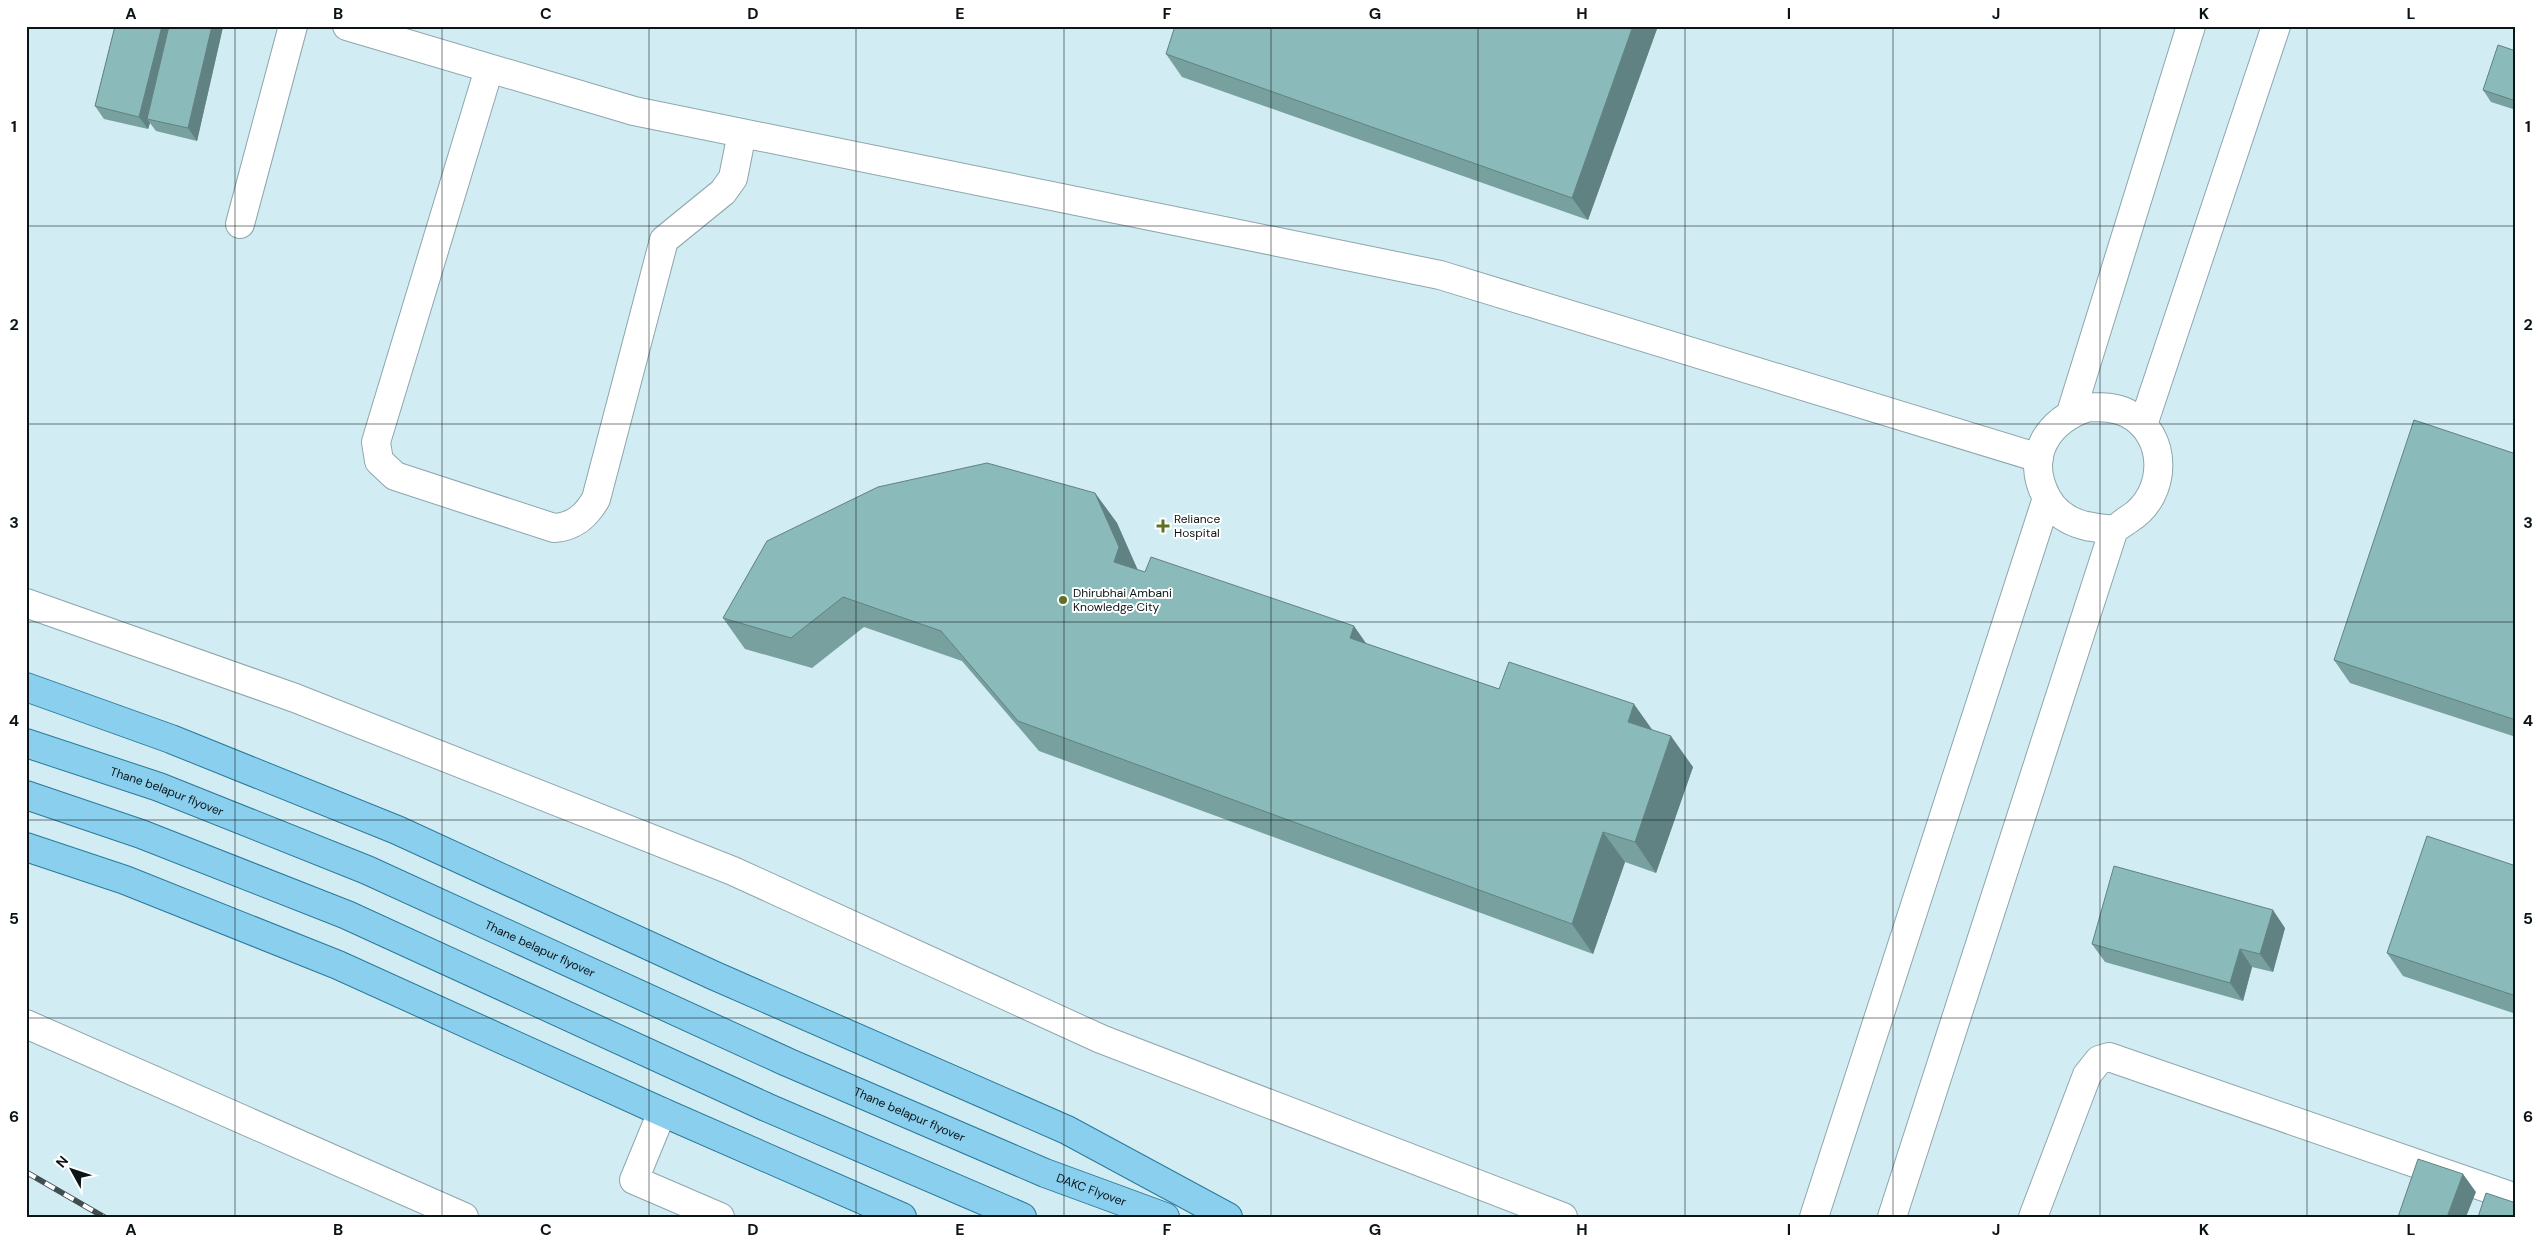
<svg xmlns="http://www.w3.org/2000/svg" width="2542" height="1243" viewBox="0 0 2542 1243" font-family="'DM Sans',sans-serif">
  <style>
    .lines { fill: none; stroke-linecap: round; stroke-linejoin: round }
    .minor-casing { stroke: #8da6ac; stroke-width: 30 }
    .major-casing { stroke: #2b799b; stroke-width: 30 }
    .minor { stroke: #fff; stroke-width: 28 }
    .major { stroke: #8acfee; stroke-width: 28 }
    .rail-casing { stroke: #404e51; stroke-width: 5.5 }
    .rail { stroke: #fff; stroke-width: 4; stroke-dasharray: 11; stroke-linecap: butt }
    .wall { fill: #77a09f }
    .shaded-wall { fill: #618282 }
    .building { fill: #8abab9; stroke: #618282 }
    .grid { fill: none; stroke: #0b1416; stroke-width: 1; stroke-opacity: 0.55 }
    .poi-dot { fill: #5e7221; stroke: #fff; stroke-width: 2 }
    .labels { text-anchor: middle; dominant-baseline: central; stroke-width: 4; stroke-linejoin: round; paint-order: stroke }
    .poi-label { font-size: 12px; fill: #0b1416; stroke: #fff; text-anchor: start }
    .street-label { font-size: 12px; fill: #0b1416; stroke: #fff }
    .neatline { fill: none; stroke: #0b1416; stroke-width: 2 }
    .grid-label { font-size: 16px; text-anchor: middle; font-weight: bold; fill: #0b1416 }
  </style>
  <rect width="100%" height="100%" fill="#d1ecf2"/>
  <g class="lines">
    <defs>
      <path id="minor" d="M347,26L634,111L1440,275L2039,458
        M489,69L376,442L379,461L395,476L554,528C574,527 586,516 596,499L664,240L723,192L733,178L742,133
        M240,224L293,26
        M2089,407C2102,407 2115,407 2127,413C2169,434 2168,495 2129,519C2124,522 2118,528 2113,529C2105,530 2094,527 2086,526C2070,522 2055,513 2047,498C2024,456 2048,420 2089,407Z
        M2071,413L2191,26
        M2143,425L2276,26
        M26,603L295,698L733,871L1101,1039L1563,1217
        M26,1024L464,1217
        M662,1112L634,1180L720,1217
        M1814,1217L2047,498
        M1892,1217L2114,529
        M2033,1217L2087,1075L2099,1060L2109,1057L2516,1198"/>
      <g id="major">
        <path d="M26,687L171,739L397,830L715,976L1067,1130L1228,1217"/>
        <path id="s1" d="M26,743L159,787L367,870L787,1062L1045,1173L1165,1217"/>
        <path d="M26,795L141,834L347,915L766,1107L1022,1217"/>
        <path d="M26,847L125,880L338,965L662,1112L902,1217"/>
      </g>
    </defs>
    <use href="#minor" class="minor-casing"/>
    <use href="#major" class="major-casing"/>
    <use href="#minor" class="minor"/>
    <use href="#major" class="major"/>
    <defs>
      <path id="rail" d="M26,1172L104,1217"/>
    </defs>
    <use href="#rail" class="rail-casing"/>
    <use href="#rail" class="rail"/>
  </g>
  <path class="wall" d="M115,26H222L223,27L197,141L156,131L150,123L148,129L104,119L95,106Z
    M1658,26L1588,220L1182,77L1166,54Z
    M2516,51V110L2491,102L2483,90Z
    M2516,454V737L2350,683L2334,660Z
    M1095,493L1117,523L1137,570L1367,644L1499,689L1652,730L1693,767L1656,873L1625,862L1593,954L1039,751L962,661L864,627L812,668L745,649L723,618Z
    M2516,866V1014L2403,976L2387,953Z
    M2285,928L2273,972L2252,967L2243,1001L2105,962L2092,944Z"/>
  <path class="shaded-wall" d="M162,26H174L147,119L150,123L148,129L139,117Z
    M212,26H222L223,27L197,141L188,128Z
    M1633,26H1658L1588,220L1572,198Z
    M1095,493L1117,523L1141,577L1114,562Z
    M1354,626L1375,656L1350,638Z
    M1634,704L1656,735L1628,722Z
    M1671,736L1693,767L1656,873L1635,842Z
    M1603,832L1625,862L1593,954L1572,924Z
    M2273,910L2285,928L2273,972L2260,954Z
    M2240,949L2252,967L2243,1001L2230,983Z
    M2463,1174L2476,1192L2466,1217H2447Z"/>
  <path class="building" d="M115,26H162L139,117L95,106Z
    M169,26H212L188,128L147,119Z
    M1175,26H1633L1572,198L1166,54Z
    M2498,45L2516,51V101L2483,90Z
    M2414,420L2516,454V720L2334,660Z
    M987,463L1095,493L1119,547L1114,562L1145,572L1151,557L1354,626L1350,638L1499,689L1509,662L1634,704L1628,722L1671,736L1635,842L1603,832L1572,924L1018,721L941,631L843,597L791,638L723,618L767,541L878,487Z
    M2427,836L2516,866V996L2387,953Z
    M2114,866L2273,910L2260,954L2240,949L2230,983L2092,944Z
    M2418,1159L2463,1174L2447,1217H2398Z
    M2486,1193L2516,1203V1217H2478Z"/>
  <path class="grid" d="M235,26V1217M442,26V1217M649,26V1217M856,26V1217M1064,26V1217M1271,26V1217M1478,26V1217M1685,26V1217M1893,26V1217M2100,26V1217M2307,26V1217M26,226H2516M26,424H2516M26,622H2516M26,820H2516M26,1018H2516"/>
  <g class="poi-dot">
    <path d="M1160.5 518.5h5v5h5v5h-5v5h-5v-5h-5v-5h5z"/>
    <circle cx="1063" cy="600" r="5"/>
  </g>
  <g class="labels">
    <g class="poi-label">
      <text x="1174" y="519">Reliance<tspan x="1174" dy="14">Hospital</tspan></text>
      <text x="1073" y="593">Dhirubhai Ambani<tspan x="1073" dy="14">Knowledge City</tspan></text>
    </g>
    <g class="street-label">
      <text stroke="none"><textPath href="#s1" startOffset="149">Thane belapur flyover</textPath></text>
      <text stroke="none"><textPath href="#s1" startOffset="554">Thane belapur flyover</textPath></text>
      <text stroke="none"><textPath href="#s1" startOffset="959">Thane belapur flyover</textPath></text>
      <text stroke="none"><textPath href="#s1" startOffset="1156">DAKC Flyover</textPath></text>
    </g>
  </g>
  <rect width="2542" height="1243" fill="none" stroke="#ffffff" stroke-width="55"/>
  <g transform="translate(72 1170) rotate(310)" stroke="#ffffff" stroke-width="4" paint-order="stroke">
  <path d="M0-4L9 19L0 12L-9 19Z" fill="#0b1416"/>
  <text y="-8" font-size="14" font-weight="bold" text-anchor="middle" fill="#0b1416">N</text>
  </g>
  <rect x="28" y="28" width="2486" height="1188" class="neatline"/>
  <g class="grid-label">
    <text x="131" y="19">A</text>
    <text x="338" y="19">B</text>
    <text x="546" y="19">C</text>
    <text x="753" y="19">D</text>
    <text x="960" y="19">E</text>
    <text x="1167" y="19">F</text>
    <text x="1375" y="19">G</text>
    <text x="1582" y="19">H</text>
    <text x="1789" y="19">I</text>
    <text x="1996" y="19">J</text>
    <text x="2204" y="19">K</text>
    <text x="2411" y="19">L</text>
    <text x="14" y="132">1</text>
    <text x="2528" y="132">1</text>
    <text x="14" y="330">2</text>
    <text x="2528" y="330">2</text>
    <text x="14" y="528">3</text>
    <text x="2528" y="528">3</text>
    <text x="14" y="726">4</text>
    <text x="2528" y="726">4</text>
    <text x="14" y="924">5</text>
    <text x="2528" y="924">5</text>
    <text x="14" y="1122">6</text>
    <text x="2528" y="1122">6</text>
    <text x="131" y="1235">A</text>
    <text x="338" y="1235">B</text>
    <text x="546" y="1235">C</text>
    <text x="753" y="1235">D</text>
    <text x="960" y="1235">E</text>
    <text x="1167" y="1235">F</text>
    <text x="1375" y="1235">G</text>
    <text x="1582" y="1235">H</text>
    <text x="1789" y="1235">I</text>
    <text x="1996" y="1235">J</text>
    <text x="2204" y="1235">K</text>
    <text x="2411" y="1235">L</text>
  </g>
</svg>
